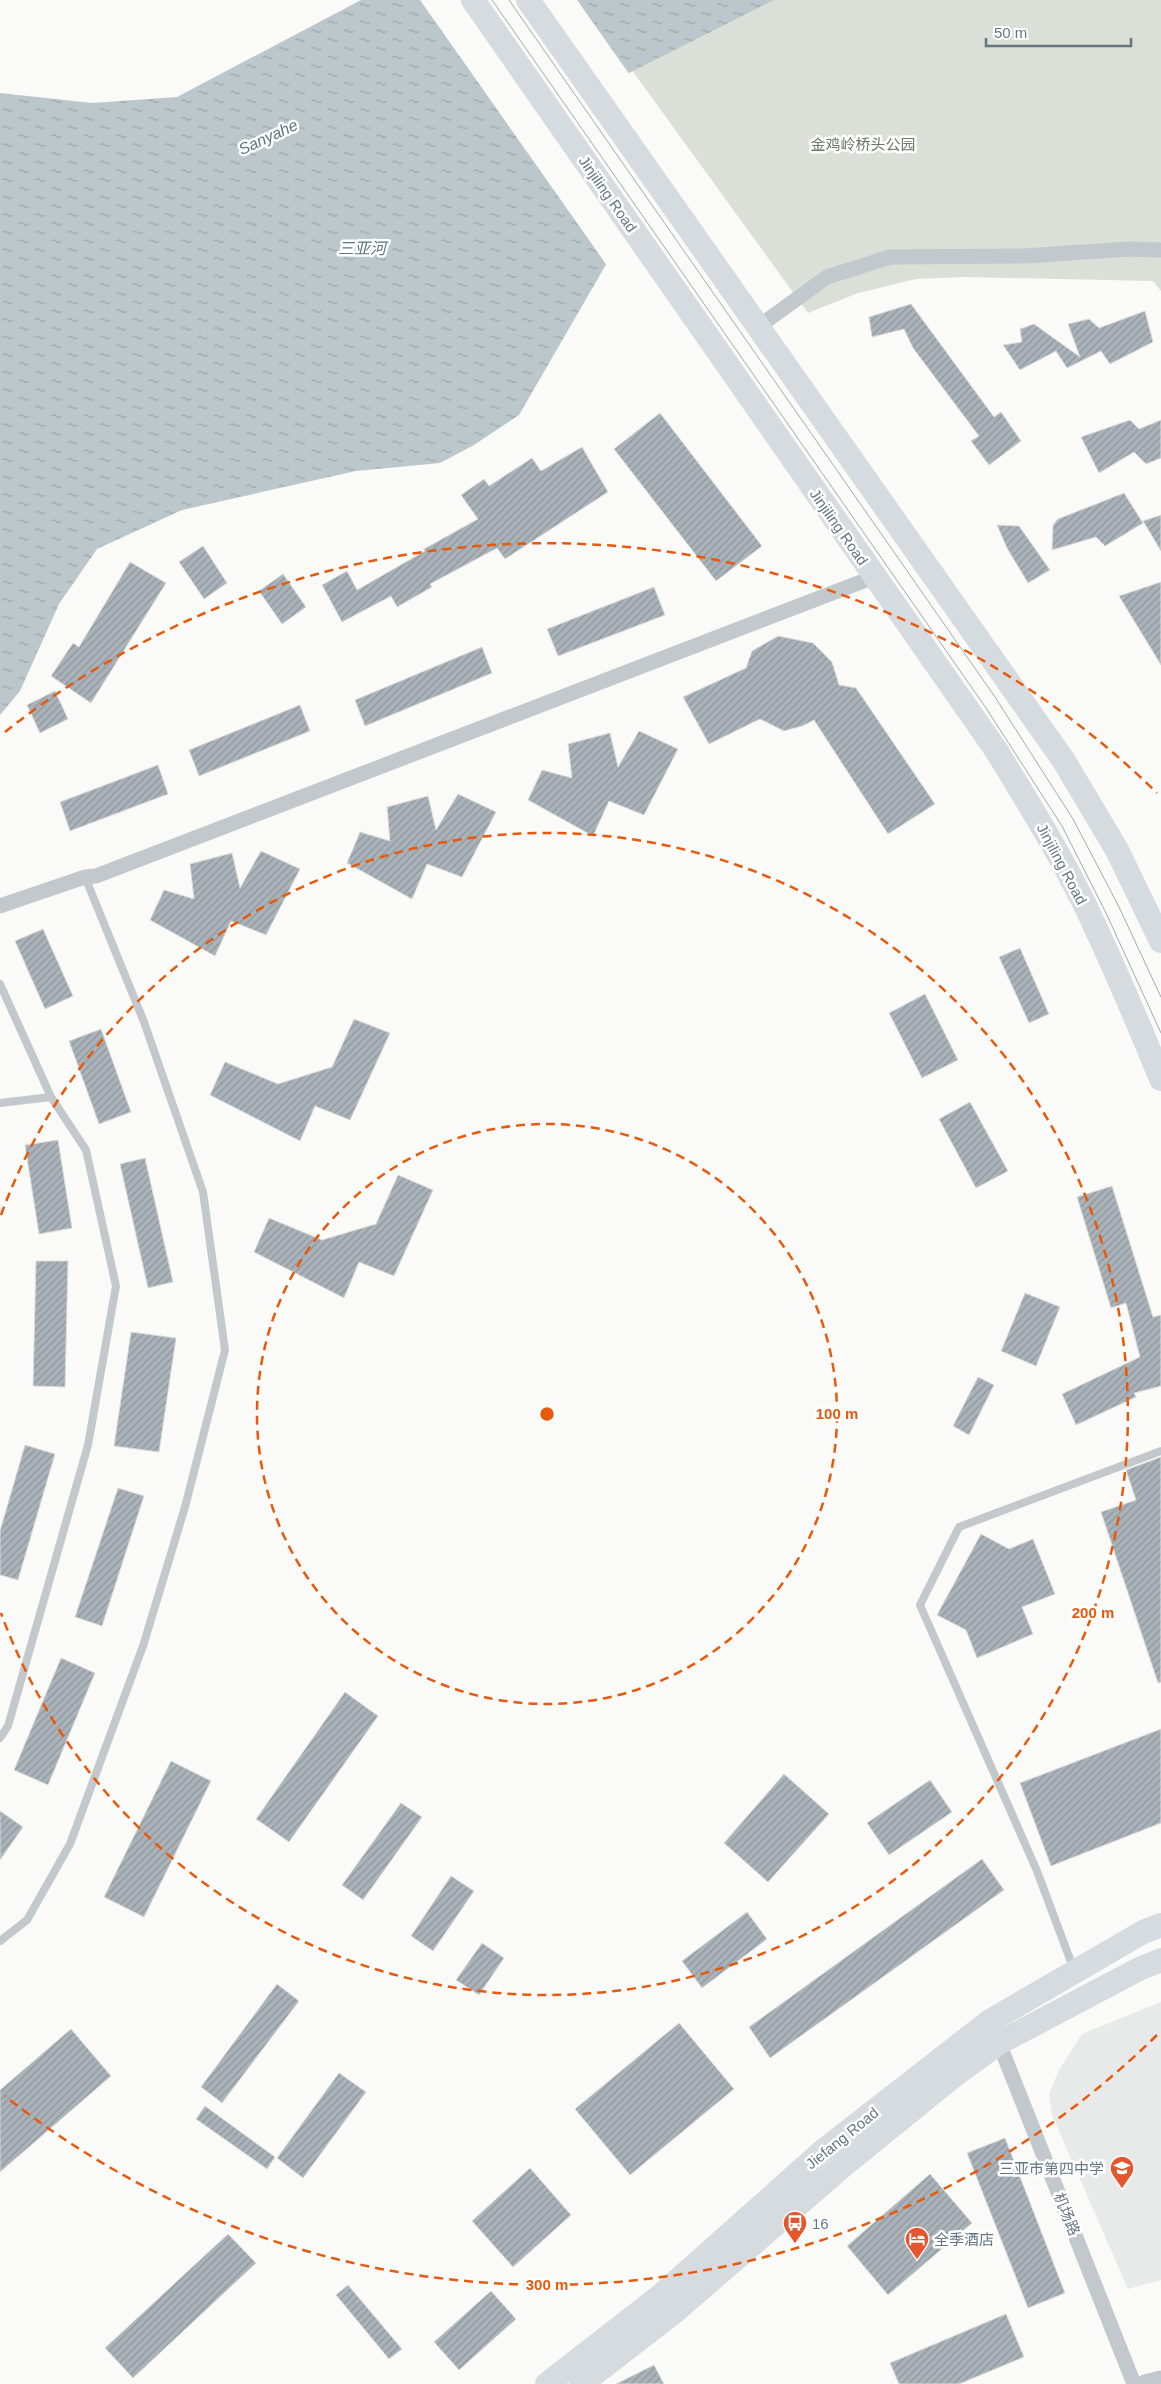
<svg xmlns="http://www.w3.org/2000/svg" width="1161" height="2384" viewBox="0 0 1161 2384" font-family="Helvetica,'Noto Sans SC',sans-serif">
  <style>
    .built { fill: #e8e9e9 }
    .park { fill: #dadfd7 }
    .water { fill: url(#water-ripples) }
    .pier { fill: #fafaf8 }
    .building { fill: url(#building-hatch); stroke: #dcdcda }
    .lines { fill: none; stroke-linecap: round; stroke-linejoin: round }
    .service { stroke: #c3c8cc; stroke-width: 8 }
    .minor { stroke: #c3c8cc; stroke-width: 15 }
    .tertiary { stroke: #c3c8cc; stroke-width: 19 }
    .primary { stroke: #d6dbdf; stroke-width: 24 }
    .tram { stroke: #a2aab0; stroke-width: 1 }
    .ring { fill: none; stroke: #e8590c; stroke-width: 2.5; stroke-dasharray: 9 6 }
    .labels { text-anchor: middle; dominant-baseline: central; stroke-width: 5; stroke-linejoin: round; paint-order: stroke }
    .park-label { font-size: 15px; fill: #687a64; stroke: #fff }
    .street-label { font-size: 15px; fill: #657683; stroke: #fff }
    .poi-label { font-size: 15px; fill: #657683; stroke: #fff; text-anchor: start }
    .water-label { font-size: 16px; font-style: italic; fill: #60757c; stroke: #fff }
    .centre { fill: #e8590c; stroke: #fff; stroke-width: 2.5 }
    .ring-label { font-size: 15px; text-anchor: middle; font-weight: bold; fill: #e8590c; stroke: #fff; stroke-width: 5; stroke-linejoin: round; paint-order: stroke }
  </style>
  <defs>
    <pattern id="water-ripples" width="26" height="14" patternUnits="userSpaceOnUse" patternTransform="scale(1.25)"><rect width="26" height="14" fill="#bbc7cb"/><path d="M2 4q2-2 4 0t4 0M15 11q2-2 4 0t4 0" fill="none" stroke="#9ca6aa"/></pattern>
    <pattern id="building-hatch" width="6" height="6" patternUnits="userSpaceOnUse" patternTransform="scale(1.25)"><rect width="6" height="6" fill="#aab3b9"/><path d="M-1 1l2-2M0 6l6-6M5 7l2-2" fill="none" stroke="#8e969c"/></pattern>
  </defs>
  <rect width="100%" height="100%" fill="#fafaf8"/>
  <path class="built" d="M1161,2002V2280L1128,2289L1052,2115L1049,2094L1059,2070L1082,2034Z"/>
  <path class="park" d="M581,0H1161V291L1153,281L965,277L916,279L858,293L808,313Z"/>
  <path class="water" d="M361,0H774L623,76L641,204L519,415L474,445L440,463L356,471L182,510L97,549L59,604L20,691L0,715V93L92,103L177,97Z"/>
  <path class="pier" d="M420,0H577L630,75L626,78L644,204L608,267Z"/>
  <path class="building" d="M911,304L994,417L1001,412L1021,441L989,465L971,441L979,436L913,348L904,329L872,337L869,317Z
    M1145,311L1153,342L1110,364L1101,351L1067,368L1056,351L1020,370L1003,345L1022,342L1020,329L1034,324L1080,357L1068,324L1089,319L1099,328Z
    M660,413L762,546L716,581L614,449Z
    M1130,420L1139,429L1161,420V458L1146,464L1134,452L1099,473L1081,437Z
    M582,447L608,492L505,559L497,548L430,584L432,587L397,607L391,596L342,622L322,585L347,571L357,590L425,551L424,549L478,519L461,495L484,479L489,486L532,458L541,471Z
    M1124,493L1143,523L1105,546L1096,537L1052,550L1053,525L1058,519Z
    M1161,515V551L1143,521Z
    M997,525L1019,526L1050,570L1028,583L1007,548Z
    M203,546L227,583L204,599L179,562Z
    M130,562L166,583L91,703L51,676L73,643L79,647Z
    M283,574L306,607L282,624L259,591Z
    M1161,582V665L1119,596Z
    M654,587L665,615L558,656L547,629Z
    M778,636L813,643L832,662L839,685L856,688L935,804L888,834L814,720L802,726L784,731L760,719L709,744L683,697L746,668L752,651Z
    M482,647L492,673L365,726L355,700Z
    M55,691L68,719L40,733L27,705Z
    M300,705L310,731L199,776L189,750Z
    M639,731L678,749L644,815L609,801L593,836L528,800L542,770L572,778L568,744L610,733L618,767Z
    M158,765L168,794L70,831L60,802Z
    M458,794L496,812L462,877L427,864L412,899L347,863L360,832L390,841L387,807L428,796L436,830Z
    M261,851L300,869L266,935L231,921L215,956L150,920L164,890L194,899L190,864L232,853L240,888Z
    M43,929L73,996L45,1009L15,941Z
    M1020,948L1049,1014L1029,1023L999,957Z
    M925,994L958,1060L922,1078L889,1013Z
    M354,1019L390,1033L350,1120L315,1106L300,1141L210,1095L225,1062L278,1084L332,1067Z
    M101,1029L131,1112L99,1124L69,1041Z
    M970,1102L1008,1171L976,1188L939,1119Z
    M58,1140L72,1228L39,1234L25,1145Z
    M145,1158L173,1282L148,1288L120,1164Z
    M398,1175L433,1190L394,1276L359,1262L344,1298L254,1252L269,1218L322,1240L376,1224Z
    M1112,1186L1153,1317L1161,1315V1386L1134,1393L1136,1397L1076,1425L1062,1394L1140,1357L1126,1303L1111,1308L1077,1197Z
    M36,1261H68L65,1387L33,1386Z
    M1025,1293L1060,1307L1036,1366L1001,1351Z
    M131,1332L176,1338L159,1452L114,1446Z
    M978,1377L994,1385L969,1435L953,1426Z
    M25,1445L55,1454L18,1580L0,1575V1531Z
    M1161,1457V1682L1158,1683L1101,1512L1136,1500L1126,1470Z
    M118,1488L144,1496L102,1626L75,1617Z
    M981,1534L1009,1549L1033,1539L1055,1594L1022,1607L1033,1634L977,1658L966,1630L937,1615Z
    M61,1658L95,1673L48,1785L14,1770Z
    M345,1692L378,1716L289,1842L256,1819Z
    M1161,1729V1823L1051,1866L1020,1783Z
    M171,1761L211,1781L144,1917L104,1897Z
    M784,1774L829,1814L768,1882L724,1843Z
    M930,1780L952,1812L889,1855L867,1823Z
    M401,1803L422,1817L363,1900L342,1885Z
    M0,1811L23,1827L0,1860Z
    M982,1859L1004,1890L770,2058L749,2027Z
    M451,1876L474,1891L433,1951L411,1936Z
    M747,1912L767,1939L702,1988L682,1961Z
    M482,1943L504,1958L479,1995L456,1980Z
    M277,1984L299,2001L222,2103L201,2087Z
    M679,2023L734,2089L630,2175L575,2109Z
    M71,2029L111,2076L0,2172V2090Z
    M339,2073L366,2092L303,2178L277,2158Z
    M205,2106L275,2157L267,2169L196,2119Z
    M1005,2138L1065,2293L1028,2308L967,2153Z
    M530,2168L571,2215L513,2267L472,2221Z
    M930,2174L972,2223L888,2295L847,2246Z
    M228,2234L256,2263L133,2378L105,2348Z
    M348,2285L402,2349L389,2359L336,2295Z
    M491,2291L516,2319L459,2370L434,2342Z
    M1006,2314L1024,2357L959,2384H899L890,2363Z
    M654,2365L664,2384H616Z"/>
  <g class="lines">
    <path class="service" d="M0,984L51,1097L86,1150L116,1286L88,1445L8,1726L0,1738
      M0,1103L51,1097
      M0,1941L27,1920L70,1844L143,1646L185,1507L225,1350L203,1192L144,1022L85,877
      M1074,1970L1037,1871L920,1605L959,1527L1161,1451"/>
    <path class="minor" d="M758,327L827,277L890,257L1025,256L1129,249L1161,250
      M0,906L85,877L96,876L874,577
      M999,2043L1134,2384"/>
    <path class="tertiary" d="M1145,2384L1161,2380"/>
    <path class="primary" d="M473,0L996,750C1027,801 1059,852 1085,905C1112,962 1137,1020 1161,1079
      M528,0L1064,761L1117,850L1161,941
      M547,2384L659,2297L823,2151L990,2021L1143,1932L1161,1925
      M581,2384L673,2313L844,2165L956,2074L999,2043L1139,1969L1161,1960"/>
    <path class="tram" d="M492,0L986,708L1062,826L1106,913L1161,1033
      M509,0L995,697L1073,819L1119,907L1161,997"/>
  </g>
  <g class="ring">
    <circle cx="547" cy="1414" r="290"/>
    <path d="M1 1215A581 581 0 1 1 1 1613"/>
    <path d="M1157 2035A871 871 0 0 1 5 2096M5 732A871 871 0 0 1 1157 793"/>
  </g>
  <defs>
    <symbol id="school-pin" viewBox="-11 -11 22 30"><path d="M0 17L-7.5 6A9.5 9.5 0 1 1 7.5 6Z" fill="#e4572e" stroke="#fff"/><path d="M0-5L7-2L0 1L-7-2ZM-4 1L0 2.5L4 1V4Q0 6-4 4Z" fill="#fff"/></symbol>
    <symbol id="bus-pin" viewBox="-11 -11 22 30"><path d="M0 17L-7.5 6A9.5 9.5 0 1 1 7.5 6Z" fill="#e4572e" stroke="#fff"/><path d="M-5-6H5V4H4V6H2V4H-2V6H-4V4H-5ZM-3.5-4V0h7V-4ZM-3.5 1.2v1.5H-2V1.2ZM2 1.2v1.5H3.5V1.2Z" fill="#fff"/></symbol>
    <symbol id="hotel-pin" viewBox="-11 -11 22 30"><path d="M0 17L-7.5 6A9.5 9.5 0 1 1 7.5 6Z" fill="#e4572e" stroke="#fff"/><path d="M-6-4.5h1.5V1H6V5H4.5V3h-9V5H-6ZM-4 0a1.8 1.8 0 1 1 3.6 0ZM.5 0V-2.5h3Q6-2.5 6 0Z" fill="#fff"/></symbol>
  </defs>
  <g fill-rule="evenodd">
    <use href="#school-pin" x="1108" y="2154" width="28" height="38"/>
    <use href="#bus-pin" x="781" y="2209" width="28" height="38"/>
    <use href="#hotel-pin" x="903" y="2225" width="28" height="38"/>
  </g>
  <g class="labels">
    <g class="park-label">
      <text x="863" y="144">金鸡岭桥头公园</text>
    </g>
    <g class="street-label">
      <text transform="translate(608 194) rotate(55)">Jinjiling Road</text>
      <text transform="translate(839 527) rotate(55)">Jinjiling Road</text>
      <text transform="translate(1062 864) rotate(62)">Jinjiling Road</text>
      <text transform="translate(842 2138) rotate(-39)">Jiefang Road</text>
      <text transform="translate(1067 2214) rotate(68)">机场路</text>
    </g>
    <g class="poi-label">
      <text x="1104" y="2168" text-anchor="end">三亚市第四中学</text>
      <text x="812" y="2223">16</text>
      <text x="934" y="2239">全季酒店</text>
    </g>
    <g class="water-label">
      <text transform="translate(268 137) rotate(-25)">Sanyahe</text>
      <text x="362" y="248">三亚河</text>
    </g>
  </g>
  <circle cx="547" cy="1414" r="8" class="centre"/>
  <g class="ring-label">
    <text x="837" y="1419">100 m</text>
    <text x="1093" y="1618">200 m</text>
    <text x="547" y="2290">300 m</text>
  </g>
  <path d="M986 38v8h145v-8" fill="none" stroke="#657683" stroke-width="2.5"/>
  <text x="994" y="38" font-size="15" fill="#657683" stroke="#ffffff" stroke-width="4" paint-order="stroke">50 m</text>
</svg>
